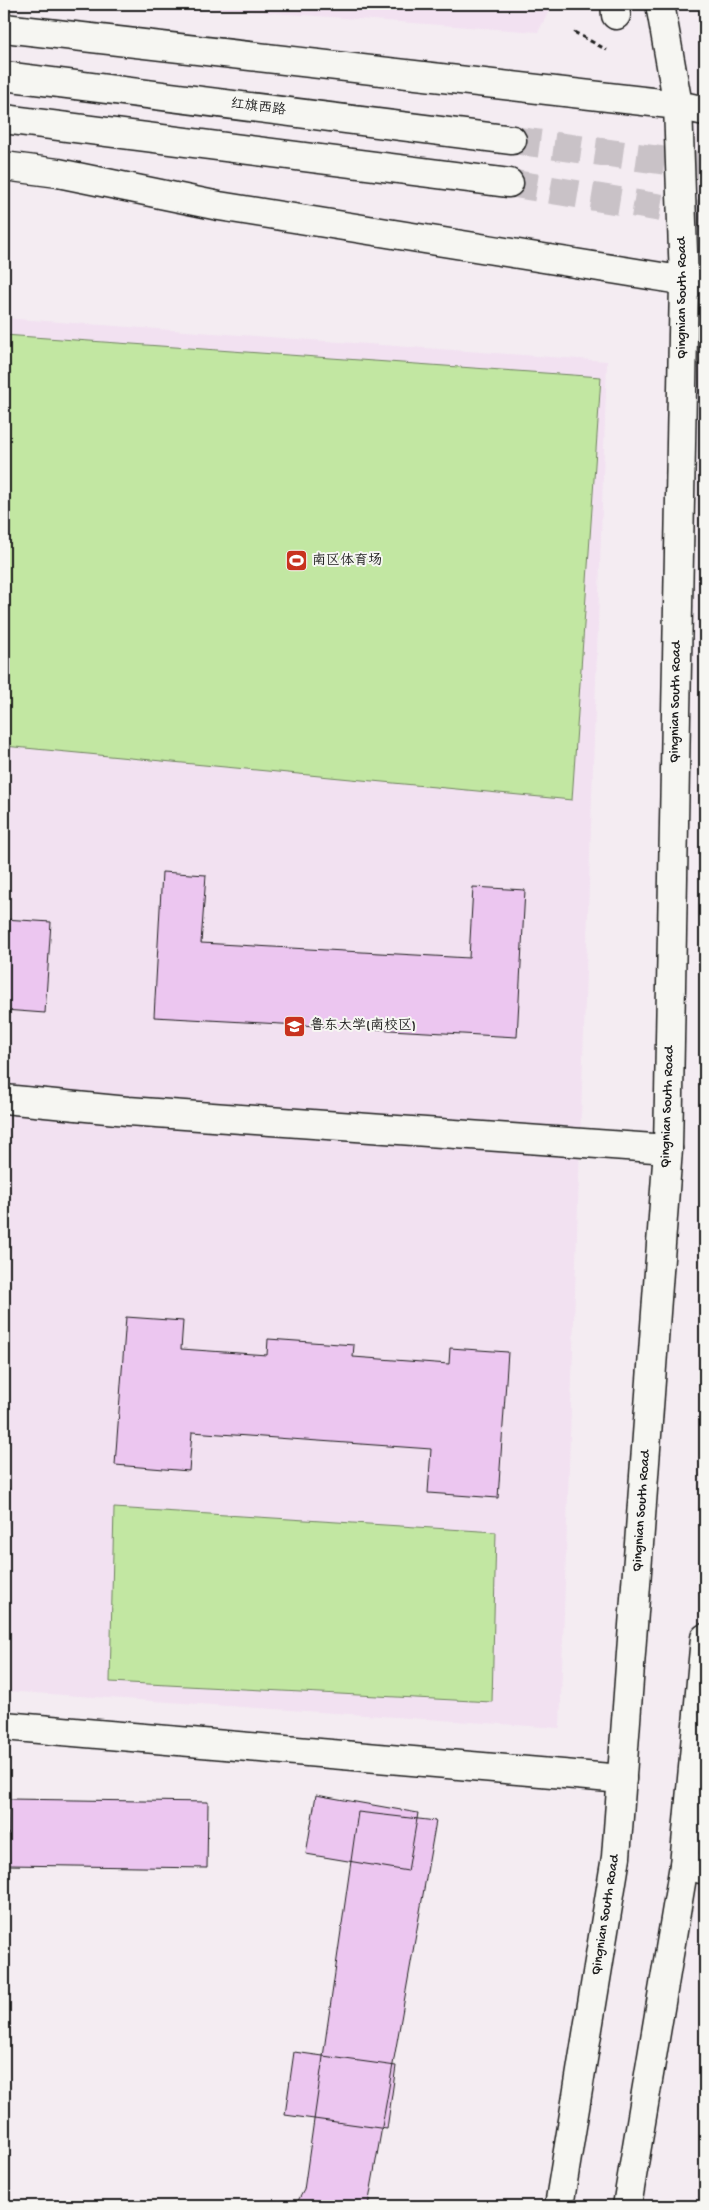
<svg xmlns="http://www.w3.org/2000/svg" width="709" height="2210" viewBox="0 0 709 2210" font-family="'Gochi Hand','LXGW WenKai TC',sans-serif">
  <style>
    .built { fill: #f2e1f1 }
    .green { fill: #c2e7a2; stroke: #6f825f }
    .building { fill: #ecc6f0; stroke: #1c1c1c }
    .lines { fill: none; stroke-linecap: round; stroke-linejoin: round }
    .major-tunnel { stroke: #c9c2c7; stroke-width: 28; stroke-dasharray: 28 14; stroke-linecap: butt }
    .minor-casing { stroke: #1c1c1c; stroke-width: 31 }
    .major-casing { stroke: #1c1c1c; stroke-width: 31 }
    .path { stroke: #1c1c1c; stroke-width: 3; stroke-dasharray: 5 4; stroke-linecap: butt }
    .minor { stroke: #f6f6f2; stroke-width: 28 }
    .major { stroke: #f6f6f2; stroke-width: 28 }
    .labels { text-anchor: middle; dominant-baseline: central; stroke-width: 4; stroke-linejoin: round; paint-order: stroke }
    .street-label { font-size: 14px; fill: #1c1c1c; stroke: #f6f6f2 }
    .poi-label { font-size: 14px; fill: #1c1c1c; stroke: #f6f6f2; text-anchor: start }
  </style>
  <rect width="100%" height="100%" fill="#f4ecf2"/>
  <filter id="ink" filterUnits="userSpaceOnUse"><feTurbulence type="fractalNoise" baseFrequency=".02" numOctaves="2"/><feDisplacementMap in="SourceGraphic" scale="10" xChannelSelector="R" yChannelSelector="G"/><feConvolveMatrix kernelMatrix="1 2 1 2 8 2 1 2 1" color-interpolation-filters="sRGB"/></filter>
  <g filter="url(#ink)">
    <path class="built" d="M151,4H563L549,11L538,32Z
      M4,318L607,361L560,1728L4,1691Z"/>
    <path class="green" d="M4,335L601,377L572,800L4,746Z
      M114,1508L496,1532L492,1702L110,1682Z"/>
    <path class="building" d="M162,872L206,875L201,943L469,958L473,887L525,890L517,1037L154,1017Z
      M4,919L51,922L45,1013L4,1010Z
      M126,1317L183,1321L181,1349L267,1355L268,1339L354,1345L353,1357L449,1364L450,1348L508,1352L498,1498L428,1493L431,1449L192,1432L189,1471L115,1465Z
      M4,1488H9L5,1565H4Z
      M316,1795L418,1813L408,1871L306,1854Z
      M9,1799L208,1802L207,1868L8,1865Z
      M358,1812L436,1821L368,2206H295L304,2190Z
      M294,2052L396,2066L387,2129L285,2115Z"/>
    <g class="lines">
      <path class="major-tunnel" d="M512,140L705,166
        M509,183L705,215"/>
      <defs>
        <path id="minor" d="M615,4L616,15
          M4,1099L128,1111L668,1149
          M4,1726L622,1779
          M684,1865L705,1870"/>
        <path id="major" d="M4,28L678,105L705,111
          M4,76L512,140
          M4,119L509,183
          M4,166L58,173L219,206L705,284
          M559,2206L616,1857L668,1149L684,281L678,105L660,4
          M627,2206L684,1865L705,1638"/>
      </defs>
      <use href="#minor" class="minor-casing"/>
      <use href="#major" class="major-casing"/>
      <path class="path" d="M574,32L607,50"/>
      <use href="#minor" class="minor"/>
      <use href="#major" class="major"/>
    </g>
  </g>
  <defs>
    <symbol id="stadium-square" viewBox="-11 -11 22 22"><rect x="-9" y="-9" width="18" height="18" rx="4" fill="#c8321e" stroke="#f6f6f2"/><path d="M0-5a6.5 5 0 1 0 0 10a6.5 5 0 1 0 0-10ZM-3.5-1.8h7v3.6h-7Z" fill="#fff"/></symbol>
    <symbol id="university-square" viewBox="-11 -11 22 22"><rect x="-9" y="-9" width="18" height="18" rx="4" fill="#c8321e" stroke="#f6f6f2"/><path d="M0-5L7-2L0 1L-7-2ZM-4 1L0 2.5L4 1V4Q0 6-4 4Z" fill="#fff"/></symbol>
  </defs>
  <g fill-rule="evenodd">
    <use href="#stadium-square" x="284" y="548" width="25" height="25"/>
    <use href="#university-square" x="282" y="1014" width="25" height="25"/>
  </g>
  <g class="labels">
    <g class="street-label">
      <text transform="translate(258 108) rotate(7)">红旗西路</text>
      <text transform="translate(682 298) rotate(-90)">Qingnian South Road</text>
      <text transform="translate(676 702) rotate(-89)">Qingnian South Road</text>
      <text transform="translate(668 1107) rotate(-88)">Qingnian South Road</text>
      <text transform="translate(642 1511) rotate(-86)">Qingnian South Road</text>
      <text transform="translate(606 1915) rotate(-81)">Qingnian South Road</text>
    </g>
    <g class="poi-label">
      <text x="312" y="561">南区体育场</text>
      <text x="310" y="1026">鲁东大学(南校区)</text>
    </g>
  </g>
  <rect width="709" height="2210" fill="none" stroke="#f6f6f2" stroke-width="20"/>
  <rect x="10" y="10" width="689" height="2190" fill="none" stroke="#1c1c1c" stroke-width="2" filter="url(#ink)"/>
</svg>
